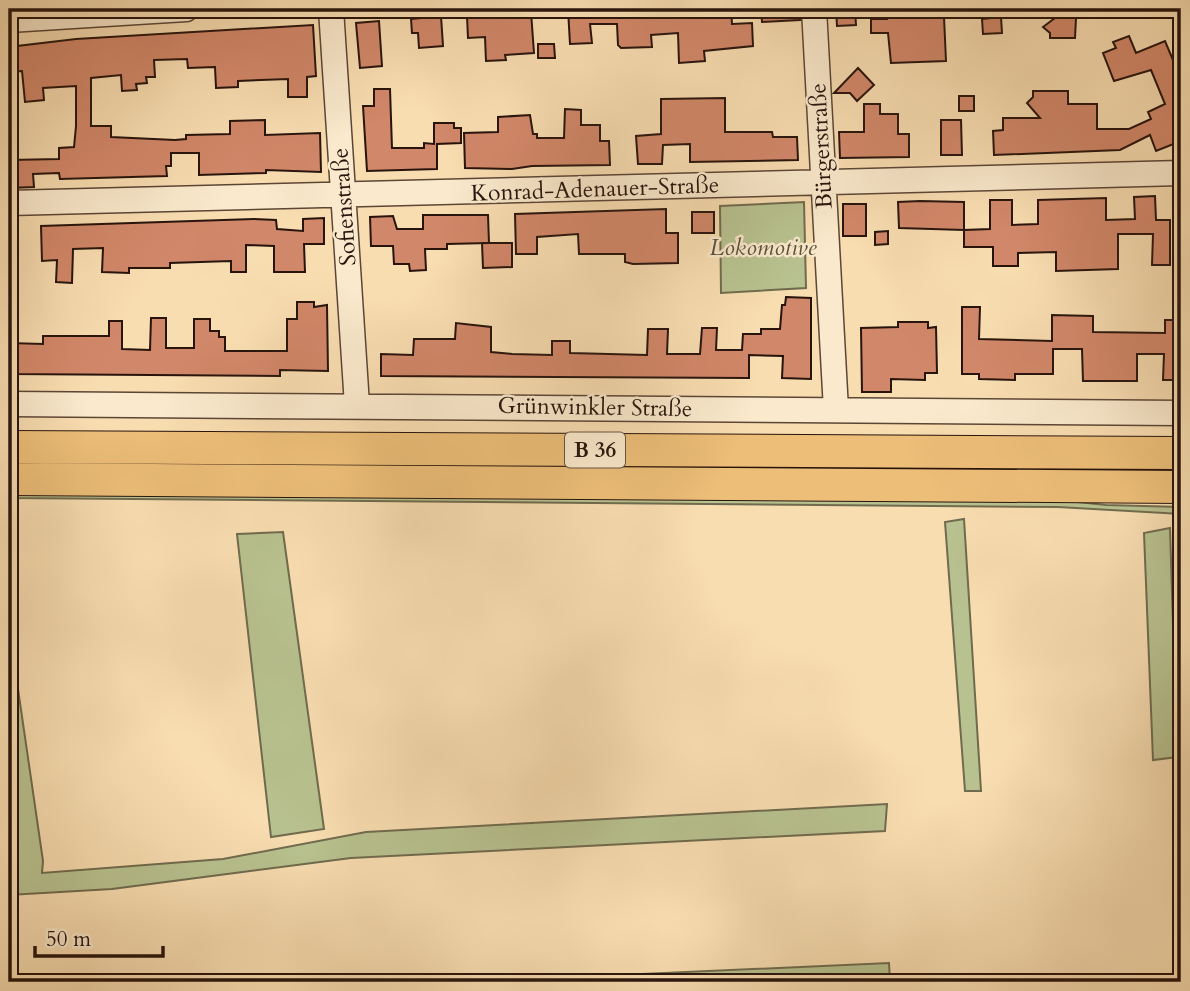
<svg xmlns="http://www.w3.org/2000/svg" width="1190" height="991" viewBox="0 0 1190 991" font-family="Cardo,serif">
  <style>
    .green { fill: #b8c290; stroke: #706b4e; stroke-width: 2 }
    .building { fill: #d18769; stroke: #28140d; stroke-width: 2 }
    .lines { fill: none; stroke-linecap: round; stroke-linejoin: round }
    .minor-casing { stroke: #5c4636; stroke-width: 27 }
    .major-casing { stroke: #28140d; stroke-width: 34 }
    .minor { stroke: #fae9cc; stroke-width: 24 }
    .major { stroke: #ecbe78; stroke-width: 32 }
    .labels { text-anchor: middle; dominant-baseline: central; stroke-width: 5; stroke-linejoin: round; paint-order: stroke }
    .shield { fill: #fae9cc; stroke: #675446; stroke-width: 2 }
    .shield-label { font-size: 21px; font-weight: bold; fill: #28140d }
    .street-label { font-size: 23px; fill: #28140d; stroke: #fae9cc }
    .park-label { font-size: 23px; font-style: italic; fill: #5a513b; stroke: #fae9cc }
  </style>
  <rect width="100%" height="100%" fill="#f8ddb1"/>
  <filter id="stains"><feTurbulence type="fractalNoise" baseFrequency=".00286" numOctaves="4"/><feColorMatrix values="0 0 0 0 .2 0 0 0 0 .09 0 0 0 0 .02 0 0 0 .5 -.17"/></filter>
  <radialGradient id="worn" r=".72"><stop offset=".6" stop-color="#630" stop-opacity="0"/><stop offset="1" stop-color="#630" stop-opacity=".3"/></radialGradient>
  <path class="green" d="M804,202L806,288L721,293L720,206Z
    M9,487L1049,499L1106,505L1181,507V514L1058,507L9,498Z
    M964,519L981,791H965L945,522Z
    M1170,528L1177,757L1153,760L1144,533Z
    M283,532L324,829L271,837L237,534Z
    M9,627L43,861L42,873L223,859L366,832L887,804L885,831L351,858L112,889L9,895Z
    M889,963L890,982H464Z"/>
  <path class="building" d="M568,9H638V15L665,14V9H731L732,24L752,23L753,46L704,51L705,61L679,63L678,33L651,35L652,47L621,48L618,45L617,24H590L592,43L570,44Z
    M761,9H799L800,20L762,22Z
    M836,9H855L856,25L837,26Z
    M887,9H909V16L944,17L946,61L891,63L888,33H871V19H887Z
    M531,12L534,53L505,55L506,60L486,61L485,37L468,38L467,16Z
    M441,16L443,46L419,48L418,33H412L411,19Z
    M1001,17L1002,33L983,34L982,19Z
    M1055,18H1076L1075,38H1050V33L1043,27Z
    M379,21L382,66L360,68L356,23Z
    M313,25L316,76L307,77V97H288V79L238,81V87L216,88L215,67L188,68L187,59L154,60L155,77H146L147,83L136,84L137,90L122,91L121,75L91,78V126H111V137L175,140L186,139V135L230,134V121L265,120V135L320,133L321,172L266,170V173L199,175V153H171V166H166L167,176L60,179L59,173L33,174L34,187L9,188V160L59,159V148L74,147L76,126V86L43,88L44,100L25,102L22,71L9,72V47L76,39Z
    M1129,36L1136,53L1165,41L1181,79V141L1156,151L1150,135L1120,150L994,155L993,131L1003,130V118H1040L1027,103L1033,97V91H1068V104H1097V129H1129L1151,119L1148,112L1165,104L1151,70L1114,81L1103,53L1116,48L1113,42Z
    M538,44H554L555,58H538Z
    M858,68L874,85L857,101L850,93H834Z
    M374,89H390L392,148H424V143L434,144V123H454V128H461V143L437,144V169L367,171L363,106H374Z
    M959,96H974V111H959Z
    M725,98V132H772L773,137H797L798,160L690,162V144L663,145L662,164H638L636,136L661,134V99Z
    M864,104H880V114H898V134H909V157L840,158L839,132H864Z
    M565,109L581,110V125H600V141H609L610,165L532,166L512,169L465,168L464,133L498,132V117L530,115L533,134H537V138H564Z
    M941,120H961L962,155H941Z
    M1155,196L1156,220H1170V265H1152L1153,234H1118V269L1056,271V252L1018,253V266H993V247H964V230L990,229V200H1012V225L1038,224V200L1106,198V220L1135,219L1134,197Z
    M920,201L964,202V230L899,228L898,202Z
    M843,204H866V236H843Z
    M666,209V233H678V263L633,264L625,262V254H579L578,234L537,237V254H516L515,214Z
    M692,212H714V233H692Z
    M423,215H488L489,243L447,244V249H425L426,270L410,271L409,264H394L393,246H371L370,217L393,216L397,229H423Z
    M324,218V244H304L305,272H274V246L246,245V272H231V261L170,263V268H129V273L102,272L103,248L73,249L72,283L56,282L57,260L42,261L41,226L254,219L276,220L277,229L303,231V219Z
    M888,231V244L875,245V232Z
    M482,243H512V267L483,268Z
    M786,297L811,298V379L782,378L783,356L749,355V378L381,376V354L413,355L414,339H455L456,323L491,327V352L512,354L552,355V341H570V353L647,355L648,329H668L667,354H700L702,328H717L716,350H742L743,334H761V329H780L782,305H785Z
    M297,302H314V307L327,305L328,371L280,370V376L9,374V343L43,344V336H109V321H122V349L150,350L151,318H166V348H194V319H210V331H219V337H225V351H287V319H297Z
    M962,307H980L979,339L1052,341V315L1093,316V332L1165,333V320H1181V380H1163L1164,354H1137V381H1083L1082,349H1053V374H1015V380L979,379V374H962Z
    M898,322H928V328L936,327L937,373H925V380L891,379V392H862L861,328L898,327Z"/>
  <g class="lines">
    <defs>
      <path id="minor" d="M331,9L357,405
        M814,9L836,410
        M9,20L186,9
        M9,203L1181,173
        M9,404L1181,413"/>
      <path id="major" d="M9,447L1181,453
        M9,479L1181,487"/>
    </defs>
    <use href="#minor" class="minor-casing"/>
    <use href="#major" class="major-casing"/>
    <use href="#minor" class="minor"/>
    <use href="#major" class="major"/>
  </g>
  <g class="labels">
    <rect class="shield" x="565" y="432.5" width="60" height="35" rx="5"/>
    <g class="shield-label">
      <text x="595" y="450">B 36</text>
    </g>
    <g class="street-label">
      <text transform="translate(821 146) rotate(-93)">Bürgerstraße</text>
      <text transform="translate(595 189) rotate(-2)">Konrad-Adenauer-Straße</text>
      <text transform="translate(344 207) rotate(-94)">Sofienstraße</text>
      <text transform="translate(595 407) rotate(1)">Grünwinkler Straße</text>
    </g>
    <g class="park-label">
      <text x="763" y="247">Lokomotive</text>
    </g>
  </g>
  <rect width="1190" height="991" fill="none" stroke="#f8ddb1" stroke-width="35"/>
  <rect x="10" y="10" width="1169" height="970" fill="none" stroke="#28140d" stroke-width="3.5"/>
  <rect x="18" y="18" width="1155" height="956" fill="none" stroke="#28140d" stroke-width="2"/>
  <path d="M35 946v10h128v-10" fill="none" stroke="#28140d" stroke-width="3.5"/>
  <text x="46" y="946" font-size="21" fill="#28140d" stroke="#fae9cc" stroke-width="5" paint-order="stroke">50 m</text>
  <rect width="100%" height="100%" filter="url(#stains)"/>
  <rect width="100%" height="100%" fill="url(#worn)"/>
</svg>
